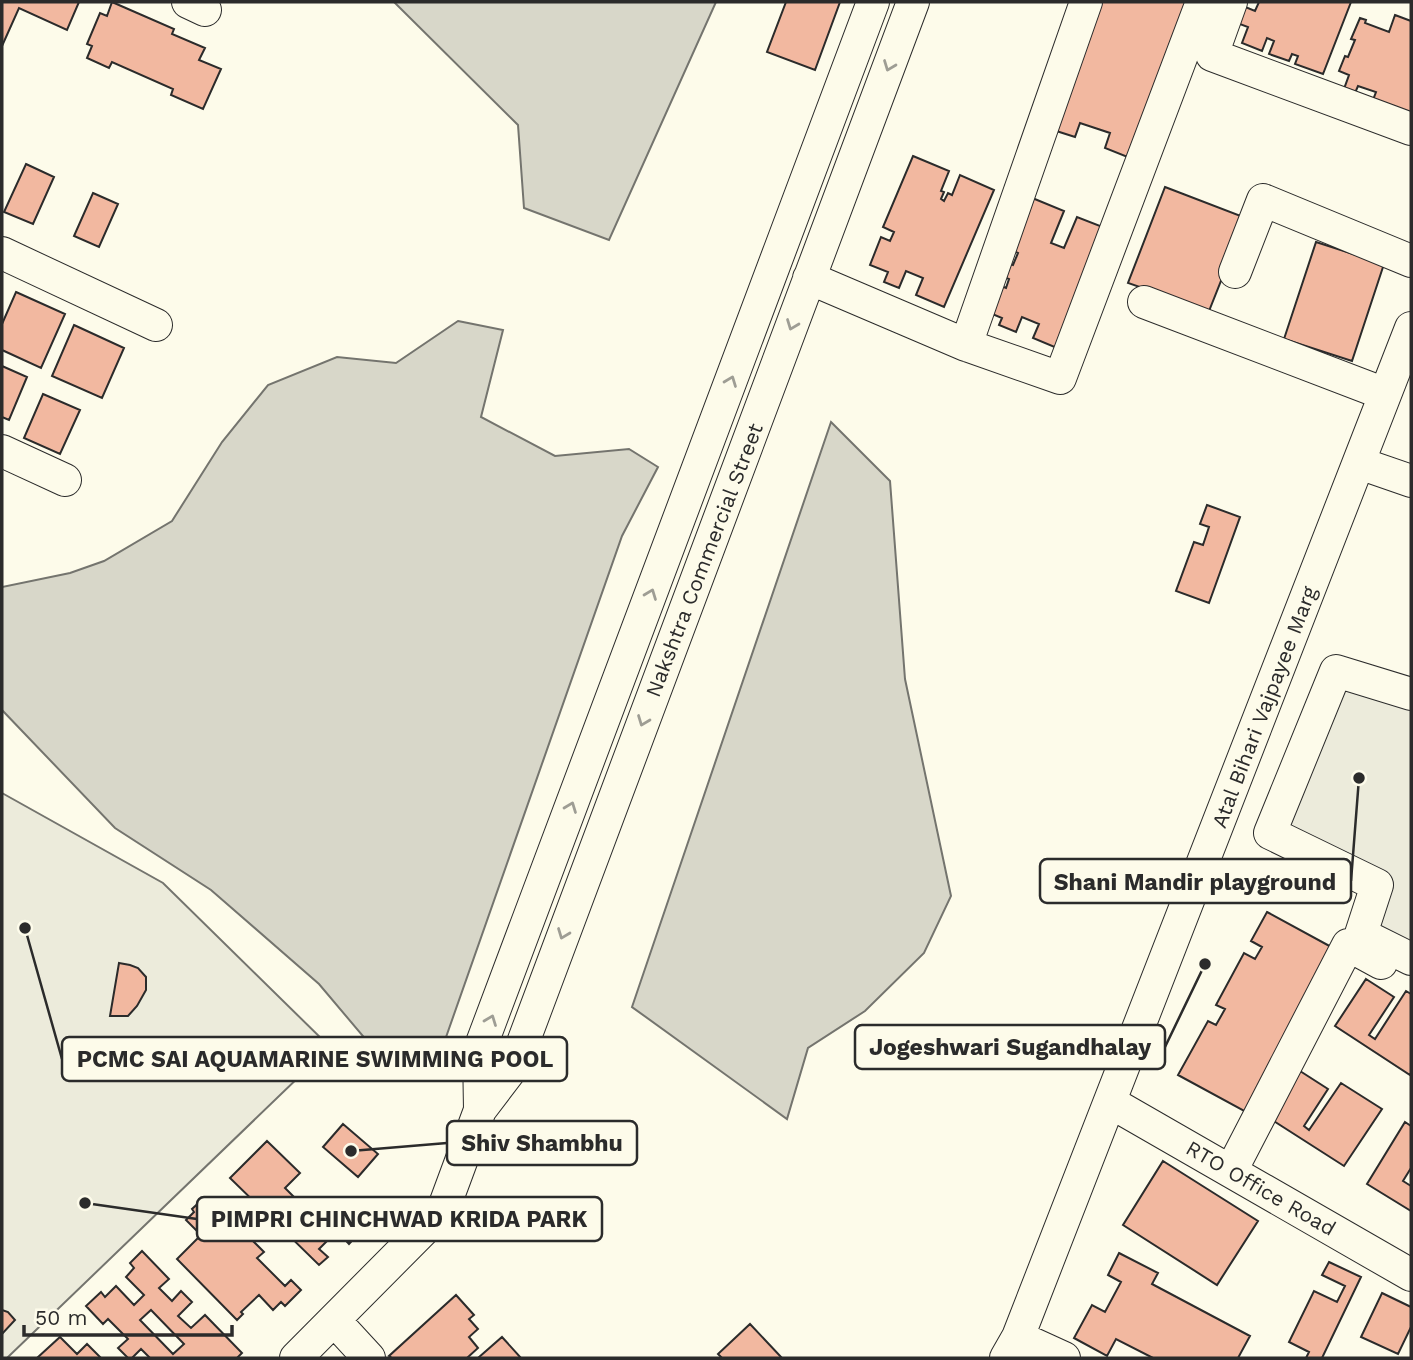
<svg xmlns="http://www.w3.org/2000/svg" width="1413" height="1360" viewBox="0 0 1413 1360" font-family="'Work Sans',sans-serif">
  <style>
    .green { fill: #ecebdb; stroke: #74746e; stroke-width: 2 }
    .water { fill: #d8d7c9; stroke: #74746e; stroke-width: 2 }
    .building { fill: #f2b8a0; stroke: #2b2b2b; stroke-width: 2; fill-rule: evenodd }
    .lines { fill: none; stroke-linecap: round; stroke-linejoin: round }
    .minor-casing { stroke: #2b2b2b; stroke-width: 34 }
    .minor { stroke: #fdfbea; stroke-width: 32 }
    .oneway { stroke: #9e9d94 }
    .labels { text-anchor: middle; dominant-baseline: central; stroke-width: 5; stroke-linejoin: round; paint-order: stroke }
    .street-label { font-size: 21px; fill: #2b2b2b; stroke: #fdfbea }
    .leader { fill: none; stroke: #2b2b2b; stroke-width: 2.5 }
    .callout-dot { fill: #2b2b2b; stroke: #fdfbea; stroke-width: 2.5 }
    .callout { fill: #fdfbea; stroke: #2b2b2b; stroke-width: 2.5 }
    .callout-label { font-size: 23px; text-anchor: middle; font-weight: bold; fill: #2b2b2b }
  </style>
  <rect width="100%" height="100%" fill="#fdfbea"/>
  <path class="green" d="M1346,682L1411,706V959L1361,934L1377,885L1277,850Z
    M2,793L163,883L330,1047L7,1358H2Z"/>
  <path class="water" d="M394,2H716L609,240L524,208L518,125Z
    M458,321L503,330L481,417L555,456L629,449L658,467L622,536L445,1040L389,1067L319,984L211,890L115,828L2,710V587L70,573L104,561L172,521L222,442L268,385L337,357L396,363Z
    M831,422L890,481L905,679L951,896L924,953L865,1011L808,1048L787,1119L632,1007Z"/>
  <path class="building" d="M2,2H79L67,30L19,8L2,46Z
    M112,2L174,29L172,34L205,48L199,60L221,69L203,109L171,95L173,89L112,62L109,68L87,58L92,46L87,44L100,13L107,16Z
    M786,2H840L815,70L767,52Z
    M1091,2H1194L1135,160L1105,148L1110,133L1080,123L1075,137L1047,128Z
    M1259,2H1351L1323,74L1295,64L1298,56L1292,54L1289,61L1269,54L1274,41L1267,38L1262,51L1242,43L1248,27L1237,23L1243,6L1255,11Z
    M1395,15L1411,21V115L1373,100L1376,92L1358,86L1355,93L1344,89L1349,75L1339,71L1345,56L1348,57L1355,40L1351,39L1360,18L1366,20L1365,23L1389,32Z
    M913,156L949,171L941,191L944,192L941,199L944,201L948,193L952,195L960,175L994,190L944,307L916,295L923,278L906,271L899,288L884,282L888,272L870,265L881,237L890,241L894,232L883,227Z
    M26,164L54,177L33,224L4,212Z
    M1165,187L1246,218L1209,311L1128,283Z
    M93,193L118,204L99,247L74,236Z
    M1025,195L1064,211L1051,243L1064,248L1077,217L1113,231L1064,351L1033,338L1039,324L1022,317L1016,332L999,325L1002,318L985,311L996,284L1006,288L1009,279L994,273L999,260L1013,265L1018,253L1004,247Z
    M1316,242L1384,264L1352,361L1284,339Z
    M16,292L65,314L41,368L2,350V324Z
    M74,325L124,348L102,398L52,376Z
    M2,366L27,377L9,420L2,417Z
    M43,394L80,410L60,454L24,438Z
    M1207,505L1240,517L1209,603L1176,591L1194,542L1203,545L1209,527L1200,524Z
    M1267,912L1335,949L1246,1112L1178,1075L1208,1021L1216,1025L1225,1009L1216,1005L1244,953L1255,959L1262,947L1251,941Z
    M119,963L130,965L138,968L146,977V990L137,1006L128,1016H110Z
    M1366,979L1394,997L1369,1035L1375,1039L1406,991L1411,994V1073L1410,1075L1335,1026Z
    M1300,1071L1328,1089L1304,1126L1309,1130L1341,1083L1382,1109L1344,1166L1269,1118Z
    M1405,1122L1411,1126V1168L1403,1181L1411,1186V1211L1367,1184Z
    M343,1124L378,1154L358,1177L323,1147Z
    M267,1141L300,1173L285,1188L303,1206L309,1200L317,1209L327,1199L360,1232L349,1244L337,1231L319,1249L328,1257L319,1265L230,1178Z
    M1163,1161L1258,1221L1217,1285L1123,1225Z
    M203,1199L233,1229L237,1225L264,1252L257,1258L285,1286L291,1280L301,1290L285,1306L281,1302L273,1310L259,1295L241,1312L243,1314L237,1320L177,1259L201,1235L186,1220L194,1212L192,1209Z
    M142,1251L169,1279L159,1288L172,1301L181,1291L192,1302L178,1316L191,1328L205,1315L242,1353L237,1358H150L141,1349L132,1358H128L118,1348L128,1339L108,1319L103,1324L86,1306L101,1292L105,1297L116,1286L134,1305L144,1295L126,1277L134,1268L130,1263ZM151,1310L184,1344L173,1354L140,1320Z
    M1119,1253L1158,1273L1152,1284L1250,1336L1238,1358H1153L1116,1339L1107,1356L1074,1338L1092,1305L1105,1312L1121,1282L1108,1275Z
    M1329,1262L1361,1277L1322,1358H1306L1309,1352L1289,1342L1314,1291L1337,1302L1345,1286L1322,1275Z
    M1382,1293L1411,1307V1327L1398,1354L1361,1337Z
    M456,1295L474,1315L469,1319L478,1329L469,1337L478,1348L467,1358H392L389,1356Z
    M2,1310L8,1312L15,1320L2,1334Z
    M750,1324L782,1358H722L718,1354Z
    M60,1337L77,1354L87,1344L101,1358H37Z
    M502,1337L521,1358H478Z"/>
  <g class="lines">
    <defs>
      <path id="minor" d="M188,2L205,10
        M1231,2L1212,55L1411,129
        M2,253L156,325
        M1235,272L1263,200L1411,261
        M809,278L966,345L1086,2
        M1144,302L1385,394
        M966,345L1060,378L1202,2
        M2,451L65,480
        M1359,463L1411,481
        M1411,694L1336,671L1270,833L1377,885L1361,934L1411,959
        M1110,1102L1411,1275
        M480,1110L479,1051L873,2
        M1231,1171L1348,945L1381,963
        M334,1320L369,1358
        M1018,1337L1064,1358
        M296,1358L443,1210L480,1110L515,1064L913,2
        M1006,1358L1018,1337L1411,328"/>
    </defs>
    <use href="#minor" class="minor-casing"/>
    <use href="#minor" class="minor"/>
  </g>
  <defs><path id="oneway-chevron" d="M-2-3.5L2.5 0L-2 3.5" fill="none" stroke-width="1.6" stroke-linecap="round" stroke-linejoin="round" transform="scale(1.75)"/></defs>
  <g class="oneway">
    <use href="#oneway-chevron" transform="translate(889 66) rotate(111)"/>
    <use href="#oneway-chevron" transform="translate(792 325) rotate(111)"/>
    <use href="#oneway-chevron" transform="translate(731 381) rotate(-69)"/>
    <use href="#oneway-chevron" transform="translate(651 594) rotate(-69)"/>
    <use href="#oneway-chevron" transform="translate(643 721) rotate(111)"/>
    <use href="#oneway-chevron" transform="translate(571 807) rotate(-69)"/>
    <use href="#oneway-chevron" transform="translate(563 934) rotate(111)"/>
    <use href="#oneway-chevron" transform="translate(491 1020) rotate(-69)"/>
  </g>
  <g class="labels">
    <g class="street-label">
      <text transform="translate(704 560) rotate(-69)">Nakshtra Commercial Street</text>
      <text transform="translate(1264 707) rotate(-69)">Atal Bihari Vajpayee Marg</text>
      <text transform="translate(1261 1188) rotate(30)">RTO Office Road</text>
    </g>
  </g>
  <path class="leader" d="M1359 778L1351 881M1205 964L1165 1047M25 928L62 1059M351 1151L447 1143M85 1203L197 1219"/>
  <g class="callout-dot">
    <circle cx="1359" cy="778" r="7"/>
    <circle cx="1205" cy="964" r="7"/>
    <circle cx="25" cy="928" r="7"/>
    <circle cx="351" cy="1151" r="7"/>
    <circle cx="85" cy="1203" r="7"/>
  </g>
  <g class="callout">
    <rect x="1040" y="859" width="311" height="44" rx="7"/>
    <rect x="855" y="1025" width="310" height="44" rx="7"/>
    <rect x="62" y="1037" width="505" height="44" rx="7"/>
    <rect x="447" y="1121" width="190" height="44" rx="7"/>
    <rect x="197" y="1197" width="405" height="44" rx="7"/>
  </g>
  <g class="callout-label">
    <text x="1195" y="890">Shani Mandir playground</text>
    <text x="1010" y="1055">Jogeshwari Sugandhalay</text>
    <text x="315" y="1067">PCMC SAI AQUAMARINE SWIMMING POOL</text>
    <text x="542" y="1151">Shiv Shambhu</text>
    <text x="399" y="1227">PIMPRI CHINCHWAD KRIDA PARK</text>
  </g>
  <rect width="1413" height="1360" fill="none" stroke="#2b2b2b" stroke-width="7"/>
  <path d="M24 1325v10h208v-10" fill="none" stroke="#2b2b2b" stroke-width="3.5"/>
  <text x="35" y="1325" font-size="21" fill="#2b2b2b" stroke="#fdfbea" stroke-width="5" paint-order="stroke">50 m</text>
</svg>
